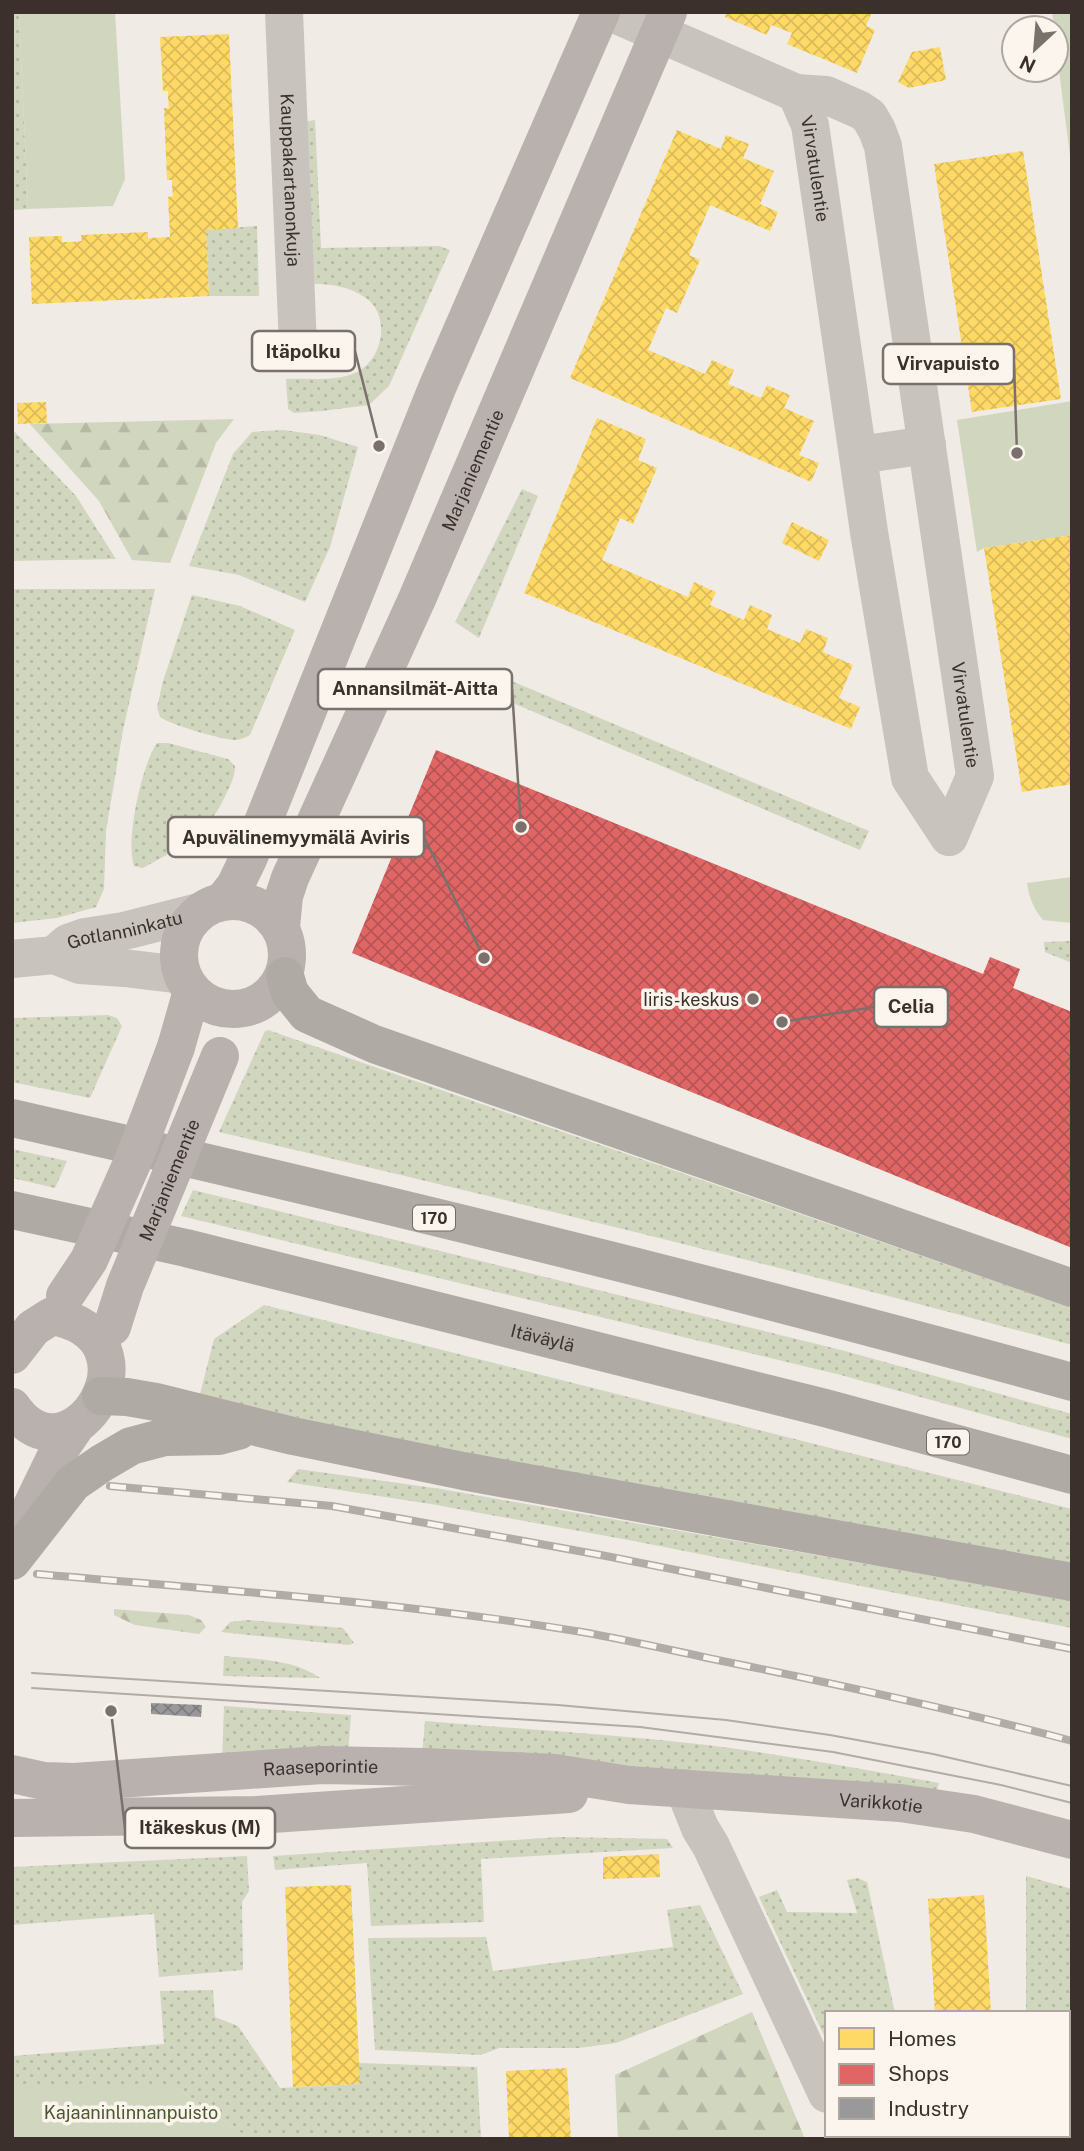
<svg xmlns="http://www.w3.org/2000/svg" width="1084" height="2151" viewBox="0 0 1084 2151" font-family="'Public Sans',sans-serif">
  <style>
    .grass { fill: url(#grass-dots) }
    .forest { fill: url(#forest-firs) }
    .park { fill: #d1d6bf }
    .homes { fill: url(#homes-cross-hatch) }
    .shops { fill: url(#shops-cross-hatch) }
    .industry { fill: url(#industry-cross-hatch) }
    .lines { fill: none; stroke-linecap: round; stroke-linejoin: round }
    .minor { stroke: #c9c3be; stroke-width: 38 }
    .major { stroke: #b8b1ad; stroke-width: 38 }
    .highway { stroke: #afaaa4; stroke-width: 38 }
    .tram { stroke: #b1aca8; stroke-width: 2 }
    .rail-casing { stroke: #b1aca8; stroke-width: 8 }
    .rail { stroke: #fbf5ee; stroke-width: 5; stroke-dasharray: 16; stroke-linecap: butt }
    .major-bridge { stroke: #b8b1ad; stroke-width: 38 }
    .poi-dot { fill: #7a716c; stroke: #fbf5ee; stroke-width: 2.5 }
    .labels { text-anchor: middle; dominant-baseline: central; stroke-width: 7; stroke-linejoin: round; paint-order: stroke }
    .shield { fill: #fbf5ee; stroke: #756b66; stroke-width: 2 }
    .shield-label { font-size: 16px; font-weight: bold; fill: #3b302b }
    .street-label { font-size: 18px; fill: #3b302b; stroke: #fbf5ee }
    .poi-label { font-size: 18px; fill: #3b302b; stroke: #fbf5ee; text-anchor: end }
    .park-label { font-size: 18px; fill: #4a5a2e; stroke: #fbf5ee }
    .leader { fill: none; stroke: #7a716c; stroke-width: 2.5 }
    .callout-dot { fill: #7a716c; stroke: #fbf5ee; stroke-width: 2.5 }
    .callout { fill: #fbf5ee; stroke: #7a716c; stroke-width: 2.5 }
    .callout-label { font-size: 19px; text-anchor: middle; font-weight: bold; fill: #3b302b }
  </style>
  <defs>
    <pattern id="grass-dots" width="8" height="8" patternUnits="userSpaceOnUse" patternTransform="scale(1.75)"><rect width="8" height="8" fill="#d1d6bf"/><path d="M2 2h.1M6 6h.1" fill="none" stroke="#b4b8a4" stroke-width="1.8" stroke-linecap="round"/></pattern>
    <pattern id="forest-firs" width="22" height="20" patternUnits="userSpaceOnUse" patternTransform="scale(1.75)"><rect width="22" height="20" fill="#d1d6bf"/><path d="M5 1l3.5 6h-7zM16 11l3.5 6h-7z" fill="#b4b8a4"/></pattern>
    <pattern id="homes-cross-hatch" width="8" height="8" patternUnits="userSpaceOnUse" patternTransform="scale(1.75)"><rect width="8" height="8" fill="#ffd966"/><path d="M0 0l8 8M0 8l8-8" fill="none" stroke="#dbbb59"/></pattern>
    <pattern id="shops-cross-hatch" width="8" height="8" patternUnits="userSpaceOnUse" patternTransform="scale(1.75)"><rect width="8" height="8" fill="#e06666"/><path d="M0 0l8 8M0 8l8-8" fill="none" stroke="#b75454"/></pattern>
    <pattern id="industry-cross-hatch" width="8" height="8" patternUnits="userSpaceOnUse" patternTransform="scale(1.75)"><rect width="8" height="8" fill="#999"/><path d="M0 0l8 8M0 8l8-8" fill="none" stroke="#7e7d7d"/></pattern>
  </defs>
  <rect width="100%" height="100%" fill="#f0ebe5"/>
  <path class="grass" d="M12,12H19L28,209L12,210Z
    M315,120L321,248L439,246L450,250L389,386L369,405L322,411L294,413L288,409L286,379C308,378 337,382 357,372C383,359 391,316 366,298C348,285 324,283 303,284V122Z
    M257,226L259,296H209L206,230Z
    M12,429L76,496L116,559L12,561Z
    M283,430L320,435L358,447L330,547L305,602L239,575L189,566L233,454L252,432Z
    M522,489L538,496L479,638L455,622Z
    M12,589H155L123,730L106,831L104,889L96,907L57,918L12,923Z
    M192,595L240,606L295,630L250,735C245,738 239,740 234,740C220,739 171,725 160,717L157,707L163,681Z
    M495,674L869,831L860,850L501,698L491,690Z
    M157,743H168L228,759L235,766C235,776 231,784 227,792C208,836 182,846 143,868L134,866C125,841 142,764 157,743Z
    M1072,941V963L1045,952L1044,942Z
    M108,1015L117,1018L122,1026L90,1098L12,1082V1018Z
    M268,1030L1072,1308V1345C789,1268 504,1199 219,1132L265,1031Z
    M12,1149L67,1161L55,1188L12,1178Z
    M193,1190L845,1351L1072,1414V1439L841,1375L181,1216Z
    M264,1305L1072,1509V1567L410,1445L200,1394L214,1339Z
    M298,1469L441,1489L1072,1600V1628L634,1541L431,1504L287,1482Z
    M247,1620L343,1628L354,1643L349,1645L327,1643L221,1632L230,1622Z
    M224,1656C255,1659 294,1659 320,1678L223,1676Z
    M224,1706L351,1715L348,1753L222,1761Z
    M425,1721C519,1729 613,1734 707,1745C785,1755 862,1769 939,1783L937,1791L422,1756Z
    M559,1837L667,1839L673,1848L481,1859L484,1922L371,1926L367,1863L275,1870L273,1856Z
    M247,1856L249,1891L242,1902L243,1970L159,1977L154,1914L12,1925V1867Z
    M1026,1876L1072,1889V2139L1070,2130H1068V2013H1026Z
    M857,1878L867,1882L895,2013H827V2042L759,1897L777,1890L787,1912L857,1913L847,1880Z
    M700,1905L743,1994L616,2043L578,2048H499L481,2055L375,2050L368,1938L486,1937L493,1971L673,1947L667,1910Z
    M213,1990L215,2017L238,2026L280,2088L359,2084V2063L477,2067L481,2139H250L172,2085H12V2056L164,2044L160,1991Z"/>
  <path class="forest" d="M234,419L216,443L170,563L132,560L99,501L30,424Z
    M114,1609L189,1615L201,1620L206,1627L199,1634L135,1625L114,1615Z
    M752,2012L805,2139H618L615,2075Z"/>
  <path class="park" d="M19,12H115L125,179L113,206L28,209Z
    M1052,12H1072V171L1056,48V28H1054Z
    M1072,401V535L984,548L977,552L957,420Z
    M1072,877V923L1043,920C1033,908 1029,897 1027,883Z
    M12,2085H172L250,2139H12Z"/>
  <path class="homes" d="M727,12H872L866,26L875,30L857,73L787,44L792,33L771,25L767,35L725,17Z
    M229,34L238,228L206,230L209,296L32,304L29,237L62,236V242H71L82,241L81,235L148,232V238L170,237L168,197L173,196L172,186V180H167L164,108H169L168,98V91H163L160,37Z
    M940,47L946,80L909,88L898,82L912,52Z
    M677,130L721,149L726,135L749,144L743,158L774,171L760,204L778,212L770,231L710,205L689,255L700,260L677,313L666,308L648,350L705,374L712,360L734,370L728,384L761,398L767,385L790,395L784,408L814,421L799,455L819,463L811,482L570,378Z
    M1023,151L1061,399L972,412L934,164Z
    M46,402L47,423L18,424L17,403Z
    M597,418L646,439L638,460L657,468L633,524L620,518L602,560L688,597L694,582L716,592L710,605L744,620L750,605L772,615L767,629L800,643L806,629L828,638L823,652L853,665L839,698L860,707L851,729L524,593Z
    M792,522L829,540L819,561L782,543Z
    M1072,535V784L1022,792L984,548Z
    M659,1854L660,1877L603,1879V1857Z
    M351,1885L360,2084L293,2087L285,1887Z
    M984,1895L991,2013H935L928,1899Z
    M567,2068L571,2139H509L506,2071Z"/>
  <path class="shops" d="M436,750L983,974L990,957L1020,969L1013,988L1072,1012V1248L352,953Z"/>
  <path class="industry" d="M151,1703L202,1705L201,1717L151,1714Z"/>
  <g class="lines">
    <g class="minor">
      <path id="s1" d="M284,12L298,346"/>
      <path id="s2" d="M610,12L796,93L826,95L860,110L869,116L877,130L883,146L975,776L949,837"/>
      <path id="s3" d="M796,93L810,125L869,532L910,778L949,837"/>
      <path d="M859,455L927,445"/>
      <path d="M54,955L80,965L124,968L182,975"/>
      <path id="s4" d="M12,959L54,955L68,943L85,937L124,931L199,912"/>
      <path d="M684,1788L700,1828L711,1846L827,2094"/>
      <path d="M846,2135L848,2139"/>
    </g>
    <g class="major">
      <circle cx="233" cy="955" r="54"/>
      <path d="M223,901L235,886L249,857L437,388L601,12"/>
      <path id="s5" d="M281,927L284,896L290,878L417,599L668,12"/>
      <path d="M176,1047L192,991"/>
      <path d="M12,1355L33,1328L52,1316C169,1337 70,1492 12,1407"/>
      <path d="M12,1547L58,1452L75,1427"/>
      <path id="s6" d="M12,1774L44,1781L74,1782L322,1765L425,1767L555,1773L629,1785L900,1803L974,1814L1072,1840"/>
      <path d="M12,1818L257,1815L569,1794"/>
    </g>
    <g class="highway">
      <path d="M285,976L290,993L307,1014L374,1044L1072,1288"/>
      <path d="M12,1118C367,1198 721,1285 1072,1382"/>
      <path id="s7" d="M12,1210L186,1248L825,1408L1072,1475"/>
      <path d="M101,1396L127,1397L156,1402L293,1436L463,1471L1072,1582"/>
      <path d="M12,1561L73,1483L102,1463L131,1446L165,1437L219,1436L238,1431"/>
    </g>
    <path class="tram" d="M32,1673L558,1705L726,1720L830,1735L933,1754L1072,1786
      M32,1688L640,1727L833,1752L1001,1785L1072,1803"/>
    <defs>
      <path id="rail" d="M110,1486L332,1506L606,1556L1072,1649
        M37,1574C219,1590 402,1602 582,1632C633,1641 683,1653 732,1663C846,1686 960,1711 1072,1741"/>
    </defs>
    <use href="#rail" class="rail-casing"/>
    <use href="#rail" class="rail"/>
    <g class="major-bridge">
      <path d="M65,1296L89,1260L133,1161L176,1047"/>
      <path id="s8" d="M112,1327L125,1286L220,1056"/>
    </g>
  </g>
  <circle class="poi-dot" cx="753" cy="999" r="7"/>
  <g class="labels">
    <g class="shield">
      <rect x="413" y="1205.5" width="42" height="25" rx="5"/>
      <rect x="927" y="1429.5" width="42" height="25" rx="5"/>
    </g>
    <g class="shield-label">
      <text x="434" y="1218">170</text>
      <text x="948" y="1442">170</text>
    </g>
    <g class="street-label">
      <text stroke="none"><textPath href="#s3" startOffset="79">Virvatulentie</textPath></text>
      <text stroke="none"><textPath href="#s1" startOffset="168">Kauppakartanonkuja</textPath></text>
      <text stroke="none"><textPath href="#s5" startOffset="497">Marjaniementie</textPath></text>
      <text stroke="none"><textPath href="#s2" startOffset="889">Virvatulentie</textPath></text>
      <text stroke="none"><textPath href="#s4" startOffset="119">Gotlanninkatu</textPath></text>
      <text stroke="none"><textPath href="#s8" startOffset="158">Marjaniementie</textPath></text>
      <text stroke="none"><textPath href="#s7" startOffset="546">Itäväylä</textPath></text>
      <text stroke="none"><textPath href="#s6" startOffset="310">Raaseporintie</textPath></text>
      <text stroke="none"><textPath href="#s6" startOffset="872">Varikkotie</textPath></text>
    </g>
    <g class="poi-label">
      <text x="739" y="999">Iiris-keskus</text>
    </g>
    <g class="park-label">
      <text x="131" y="2112">Kajaaninlinnanpuisto</text>
    </g>
  </g>
  <path class="leader" d="M379 446L355 351M1017 453L1014 364M521 827L512 689M484 958L424 837M782 1022L874 1007M111 1711L125 1828"/>
  <g class="callout-dot">
    <circle cx="379" cy="446" r="7"/>
    <circle cx="1017" cy="453" r="7"/>
    <circle cx="521" cy="827" r="7"/>
    <circle cx="484" cy="958" r="7"/>
    <circle cx="782" cy="1022" r="7"/>
    <circle cx="111" cy="1711" r="7"/>
  </g>
  <g class="callout">
    <rect x="252" y="331" width="103" height="40" rx="7"/>
    <rect x="883" y="344" width="131" height="40" rx="7"/>
    <rect x="318" y="669" width="194" height="40" rx="7"/>
    <rect x="168" y="817" width="256" height="40" rx="7"/>
    <rect x="874" y="987" width="74" height="40" rx="7"/>
    <rect x="125" y="1808" width="150" height="40" rx="7"/>
  </g>
  <g class="callout-label">
    <text x="303" y="358">Itäpolku</text>
    <text x="948" y="370">Virvapuisto</text>
    <text x="415" y="695">Annansilmät-Aitta</text>
    <text x="296" y="844">Apuvälinemyymälä Aviris</text>
    <text x="911" y="1013">Celia</text>
    <text x="200" y="1834">Itäkeskus (M)</text>
  </g>
  <rect width="1084" height="2151" fill="none" stroke="#3b302b" stroke-width="28"/>
  <rect x="825" y="2011" width="245" height="126" fill="#fbf5ee" stroke="#aea6a0" stroke-width="2"/>
  <rect x="839" y="2028" width="35" height="21" fill="#ffd966" stroke="#aea6a0" stroke-width="2"/>
  <text x="888" y="2046" font-size="21" fill="#3b302b">Homes</text>
  <rect x="839" y="2064" width="35" height="21" fill="#e06666" stroke="#aea6a0" stroke-width="2"/>
  <text x="888" y="2081" font-size="21" fill="#3b302b">Shops</text>
  <rect x="839" y="2098" width="35" height="21" fill="#999999" stroke="#aea6a0" stroke-width="2"/>
  <text x="888" y="2116" font-size="21" fill="#3b302b">Industry</text>
  <g transform="translate(1035 49) rotate(206)"><circle r="33" fill="#fbf5ee" stroke="#aea6a0" stroke-width="2"/>
  <path d="M0-5L12 26L0 18L-12 26Z" fill="#7a716c"/>
  <text y="-10" font-size="19" font-weight="bold" text-anchor="middle" fill="#3b302b">N</text>
  </g>
</svg>
